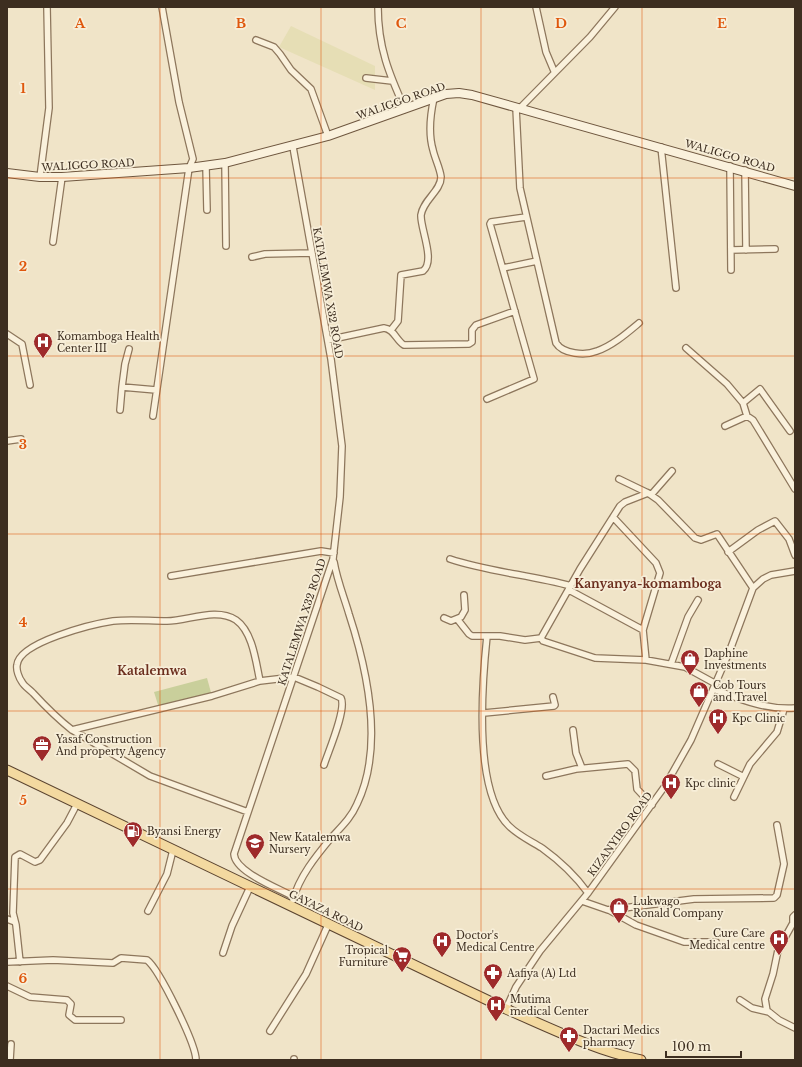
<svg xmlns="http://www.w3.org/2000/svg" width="802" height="1067" viewBox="0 0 802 1067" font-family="'Libre Baskerville',serif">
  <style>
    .farmland { fill: #e6deb5 }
    .green { fill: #c9cf9b }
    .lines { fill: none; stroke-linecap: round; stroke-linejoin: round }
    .street-casing { stroke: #8d765c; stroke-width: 8 }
    .secondary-casing { stroke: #6f573f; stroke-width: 10 }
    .primary-casing { stroke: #5b4430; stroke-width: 11 }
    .street { stroke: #faf1dc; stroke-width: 5.5 }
    .secondary { stroke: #faf1dc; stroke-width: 8 }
    .primary { stroke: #f3d9a0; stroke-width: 9 }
    .grid { fill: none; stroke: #df570d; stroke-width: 1; stroke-opacity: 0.55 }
    .labels { text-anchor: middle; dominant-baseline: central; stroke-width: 3.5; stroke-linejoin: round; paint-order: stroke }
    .street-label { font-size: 10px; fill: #3d2e20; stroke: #f7eed8 }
    .poi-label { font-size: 10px; fill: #3d2e20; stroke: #f7eed8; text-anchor: start }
    .quarter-label { font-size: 12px; font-weight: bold; fill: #6b2e1e; stroke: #f7eed8 }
    .grid-label { font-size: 13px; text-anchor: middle; font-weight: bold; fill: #df570d; stroke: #f7eed8; stroke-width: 3.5; stroke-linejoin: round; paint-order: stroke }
  </style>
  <rect width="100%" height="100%" fill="#f0e4c8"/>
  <path class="farmland" d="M291,26L375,66V90L279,47Z"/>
  <path class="green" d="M207,678L212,696L159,708L154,692Z"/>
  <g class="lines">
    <defs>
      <path id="street" d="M378,7C378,47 389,74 405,109
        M536,7L546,52L554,71
        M256,40L274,47L280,54L291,70L311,89L328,136
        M366,78L392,81
        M516,108L520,188L556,343C563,354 585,356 597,351C612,346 627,333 639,323
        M520,108L590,37L615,7
        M293,147L331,359L342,446L340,497L333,559L234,854C235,872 278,888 294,897
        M661,147L676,288
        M225,163L226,246
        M730,166L731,270
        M206,167L207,210
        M745,170L746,250
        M40,177L49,108L47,7
        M53,242L62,177
        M731,250L775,249
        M252,257L265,254L312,253
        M503,268L537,261
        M391,330L398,321L401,275L423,271C436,261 420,228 421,215C423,200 441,191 441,177C440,168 435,159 433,150C428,133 430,116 434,98
        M7,334L22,344L30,385
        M328,340L384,328C394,329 396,340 404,345L469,344L472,342V330L476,325L515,311
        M686,348L727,384L743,403
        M129,349L125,364L122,387L156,390
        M487,399L534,379L490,224L491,222L526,217
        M120,410L122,387
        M153,416L189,168L193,159L179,102L162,7
        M747,416L743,403L760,389L790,431
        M725,426L747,416L753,420L795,489
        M7,441L21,439
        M619,479L648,493L658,500L695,538L701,540L717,534L753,588
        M651,495L672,471
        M613,517L656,563L660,573L643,630L646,660
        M728,552L758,530L775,521L789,539L795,555
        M450,559C489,572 531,575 571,586
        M171,576L321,551L334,553
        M569,590L643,630
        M444,618L451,621L461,617L465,610L464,595
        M458,620L469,634L472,636H500L525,640L541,638
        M487,636C482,684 473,791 509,826C519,836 531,841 542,848C560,861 575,875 588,893
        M541,638L543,641L595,658L646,660L685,667L716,684
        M541,638L580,569L620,506L625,502L648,493
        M671,664L688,617L698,600
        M260,681C256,663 253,632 236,620C216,607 188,621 167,621C149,621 130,619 113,621C93,624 19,642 17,665C16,670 19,678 22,682C24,686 29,689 33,693C45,706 58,719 72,730L212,696L260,681L294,677L318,687L341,698C347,709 328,752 324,765
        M713,689C740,699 765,710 795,708
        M484,713L554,706L555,705L553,697
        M72,730L150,776L248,812
        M573,730L576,753L582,768
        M718,764L742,776
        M546,776L576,769L628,764L635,771L637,789L652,805
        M734,797L750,764L777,732L784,709
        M293,900C299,877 316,856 331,838C341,827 351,818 357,804C384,748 368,672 349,614C344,597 337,580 334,562
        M582,901L608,910L694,899L774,898L777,895L784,864L777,825
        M609,910L636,925L684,942H716
        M148,911L167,874L173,850
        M7,919L15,922
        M223,953L232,926L250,887
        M7,962L53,960L113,963L121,958L147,960C159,969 196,1044 196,1060
        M20,962L16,925L13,913L15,857L20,854L35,862L40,860L67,823L77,804
        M7,986L30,997L67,1000L71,1004L69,1015L75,1020H121
        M740,1000L752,1008L769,1012L779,1020L795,1028
        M506,1009L516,987L540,951L588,893L665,786L691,740L730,650L753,588L763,579L771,575L795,571
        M767,1011L765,999L773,974L778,950L793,923V917L795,915
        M270,1031L306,974L328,925
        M10,1060L11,1044
        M294,1060V1059"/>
      <path id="secondary" d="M7,173L40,177H62L189,168L225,163L328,136L446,94L459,93L472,95L795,186"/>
      <path id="primary" d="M7,770L506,1009C550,1028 594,1050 641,1060"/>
    </defs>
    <use href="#street" class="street-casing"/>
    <use href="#secondary" class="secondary-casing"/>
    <use href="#primary" class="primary-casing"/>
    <use href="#street" class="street"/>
    <use href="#secondary" class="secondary"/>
    <use href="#primary" class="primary"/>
  </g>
  <path class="grid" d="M160,7V1060M321,7V1060M481,7V1060M642,7V1060M7,178H795M7,356H795M7,534H795M7,711H795M7,889H795"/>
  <defs>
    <symbol id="hospital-pin" viewBox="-11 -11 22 30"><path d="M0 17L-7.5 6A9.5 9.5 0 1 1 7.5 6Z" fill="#9e2a2b" stroke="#f7eed8"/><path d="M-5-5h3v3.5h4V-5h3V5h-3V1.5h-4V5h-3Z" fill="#fff"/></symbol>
    <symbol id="shop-pin" viewBox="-11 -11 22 30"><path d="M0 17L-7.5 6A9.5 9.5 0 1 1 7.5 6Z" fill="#9e2a2b" stroke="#f7eed8"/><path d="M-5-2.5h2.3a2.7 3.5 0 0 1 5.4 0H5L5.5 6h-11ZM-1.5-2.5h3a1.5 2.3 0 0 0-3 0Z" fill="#fff"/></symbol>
    <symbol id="office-pin" viewBox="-11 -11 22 30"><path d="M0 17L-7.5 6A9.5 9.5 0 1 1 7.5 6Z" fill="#9e2a2b" stroke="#f7eed8"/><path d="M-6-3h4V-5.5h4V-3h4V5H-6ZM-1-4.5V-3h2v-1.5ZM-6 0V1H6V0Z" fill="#fff"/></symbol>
    <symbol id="fuel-pin" viewBox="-11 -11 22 30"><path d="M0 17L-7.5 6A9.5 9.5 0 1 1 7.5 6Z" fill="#9e2a2b" stroke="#f7eed8"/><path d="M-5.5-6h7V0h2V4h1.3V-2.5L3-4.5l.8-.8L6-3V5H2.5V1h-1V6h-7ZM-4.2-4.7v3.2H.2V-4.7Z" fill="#fff"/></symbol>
    <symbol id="school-pin" viewBox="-11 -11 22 30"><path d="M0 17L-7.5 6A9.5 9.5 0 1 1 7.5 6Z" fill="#9e2a2b" stroke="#f7eed8"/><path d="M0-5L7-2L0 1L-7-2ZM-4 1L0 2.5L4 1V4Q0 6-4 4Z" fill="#fff"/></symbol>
    <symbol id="supermarket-pin" viewBox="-11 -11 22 30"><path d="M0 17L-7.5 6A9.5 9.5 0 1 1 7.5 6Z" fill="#9e2a2b" stroke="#f7eed8"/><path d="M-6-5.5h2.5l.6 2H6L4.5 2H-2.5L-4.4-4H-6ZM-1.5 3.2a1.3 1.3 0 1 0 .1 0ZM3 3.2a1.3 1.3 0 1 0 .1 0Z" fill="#fff"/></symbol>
    <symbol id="pharmacy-pin" viewBox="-11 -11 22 30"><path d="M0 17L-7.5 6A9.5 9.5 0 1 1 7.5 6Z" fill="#9e2a2b" stroke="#f7eed8"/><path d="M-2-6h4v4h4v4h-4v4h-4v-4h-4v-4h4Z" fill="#fff"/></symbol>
  </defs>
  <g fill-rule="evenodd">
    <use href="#hospital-pin" x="32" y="331" width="22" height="30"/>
    <use href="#shop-pin" x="679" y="648" width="22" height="30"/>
    <use href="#shop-pin" x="688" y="680" width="22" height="30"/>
    <use href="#hospital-pin" x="707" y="707" width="22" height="30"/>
    <use href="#office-pin" x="31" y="734" width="22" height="30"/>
    <use href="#hospital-pin" x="660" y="772" width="22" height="30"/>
    <use href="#fuel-pin" x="122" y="820" width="22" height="30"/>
    <use href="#school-pin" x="244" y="832" width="22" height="30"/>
    <use href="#shop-pin" x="608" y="896" width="22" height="30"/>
    <use href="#hospital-pin" x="768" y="928" width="22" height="30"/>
    <use href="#hospital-pin" x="431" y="930" width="22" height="30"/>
    <use href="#supermarket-pin" x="391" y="945" width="22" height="30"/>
    <use href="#pharmacy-pin" x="482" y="962" width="22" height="30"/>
    <use href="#hospital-pin" x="485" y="994" width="22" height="30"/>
    <use href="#pharmacy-pin" x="558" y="1025" width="22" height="30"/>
  </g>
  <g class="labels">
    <g class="street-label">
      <text transform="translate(401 101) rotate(-19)">WALIGGO ROAD</text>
      <text transform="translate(730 156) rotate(16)">WALIGGO ROAD</text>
      <text transform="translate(88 165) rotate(-3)">WALIGGO ROAD</text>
      <text transform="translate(328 293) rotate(80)">KATALEMWA X32 ROAD</text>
      <text transform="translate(302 622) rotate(-72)">KATALEMWA X32 ROAD</text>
      <text transform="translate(620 834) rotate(-54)">KIZANYIRO ROAD</text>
      <text transform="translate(326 911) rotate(26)">GAYAZA ROAD</text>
    </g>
    <g class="poi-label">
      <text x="57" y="336">Komamboga Health<tspan x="57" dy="12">Center III</tspan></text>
      <text x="704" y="653">Daphine<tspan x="704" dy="12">Investments</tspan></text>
      <text x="713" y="685">Cob Tours<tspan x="713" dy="12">and Travel</tspan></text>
      <text x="732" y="718">Kpc Clinic</text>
      <text x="56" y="739">Yasaf Construction<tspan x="56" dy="12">And property Agency</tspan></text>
      <text x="685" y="783">Kpc clinic</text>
      <text x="147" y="831">Byansi Energy</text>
      <text x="269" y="837">New Katalemwa<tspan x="269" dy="12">Nursery</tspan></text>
      <text x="633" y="901">Lukwago<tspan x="633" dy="12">Ronald Company</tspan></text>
      <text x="765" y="933" text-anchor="end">Cure Care<tspan x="765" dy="12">Medical centre</tspan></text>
      <text x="456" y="935">Doctor's<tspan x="456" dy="12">Medical Centre</tspan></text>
      <text x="388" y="950" text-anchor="end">Tropical<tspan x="388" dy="12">Furniture</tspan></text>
      <text x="507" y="973">Aafiya (A) Ltd</text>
      <text x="510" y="999">Mutima<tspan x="510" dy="12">medical Center</tspan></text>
      <text x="583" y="1030">Dactari Medics<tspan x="583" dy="12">pharmacy</tspan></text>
    </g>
    <g class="quarter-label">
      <text x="648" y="583">Kanyanya-komamboga</text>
      <text x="152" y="670">Katalemwa</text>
    </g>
  </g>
  <g class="grid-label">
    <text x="80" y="28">A</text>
    <text x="241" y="28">B</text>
    <text x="401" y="28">C</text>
    <text x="561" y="28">D</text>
    <text x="722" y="28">E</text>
    <text x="23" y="93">1</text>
    <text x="23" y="271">2</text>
    <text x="23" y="449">3</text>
    <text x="23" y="627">4</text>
    <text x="23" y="805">5</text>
    <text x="23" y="983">6</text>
  </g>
  <rect width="802" height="1067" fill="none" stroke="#3d2e20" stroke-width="16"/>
  <path d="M666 1051v6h75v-6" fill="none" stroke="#3d2e20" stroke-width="2"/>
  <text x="672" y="1051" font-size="12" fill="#3d2e20" stroke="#f7eed8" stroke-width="3" paint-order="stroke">100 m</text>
</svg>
